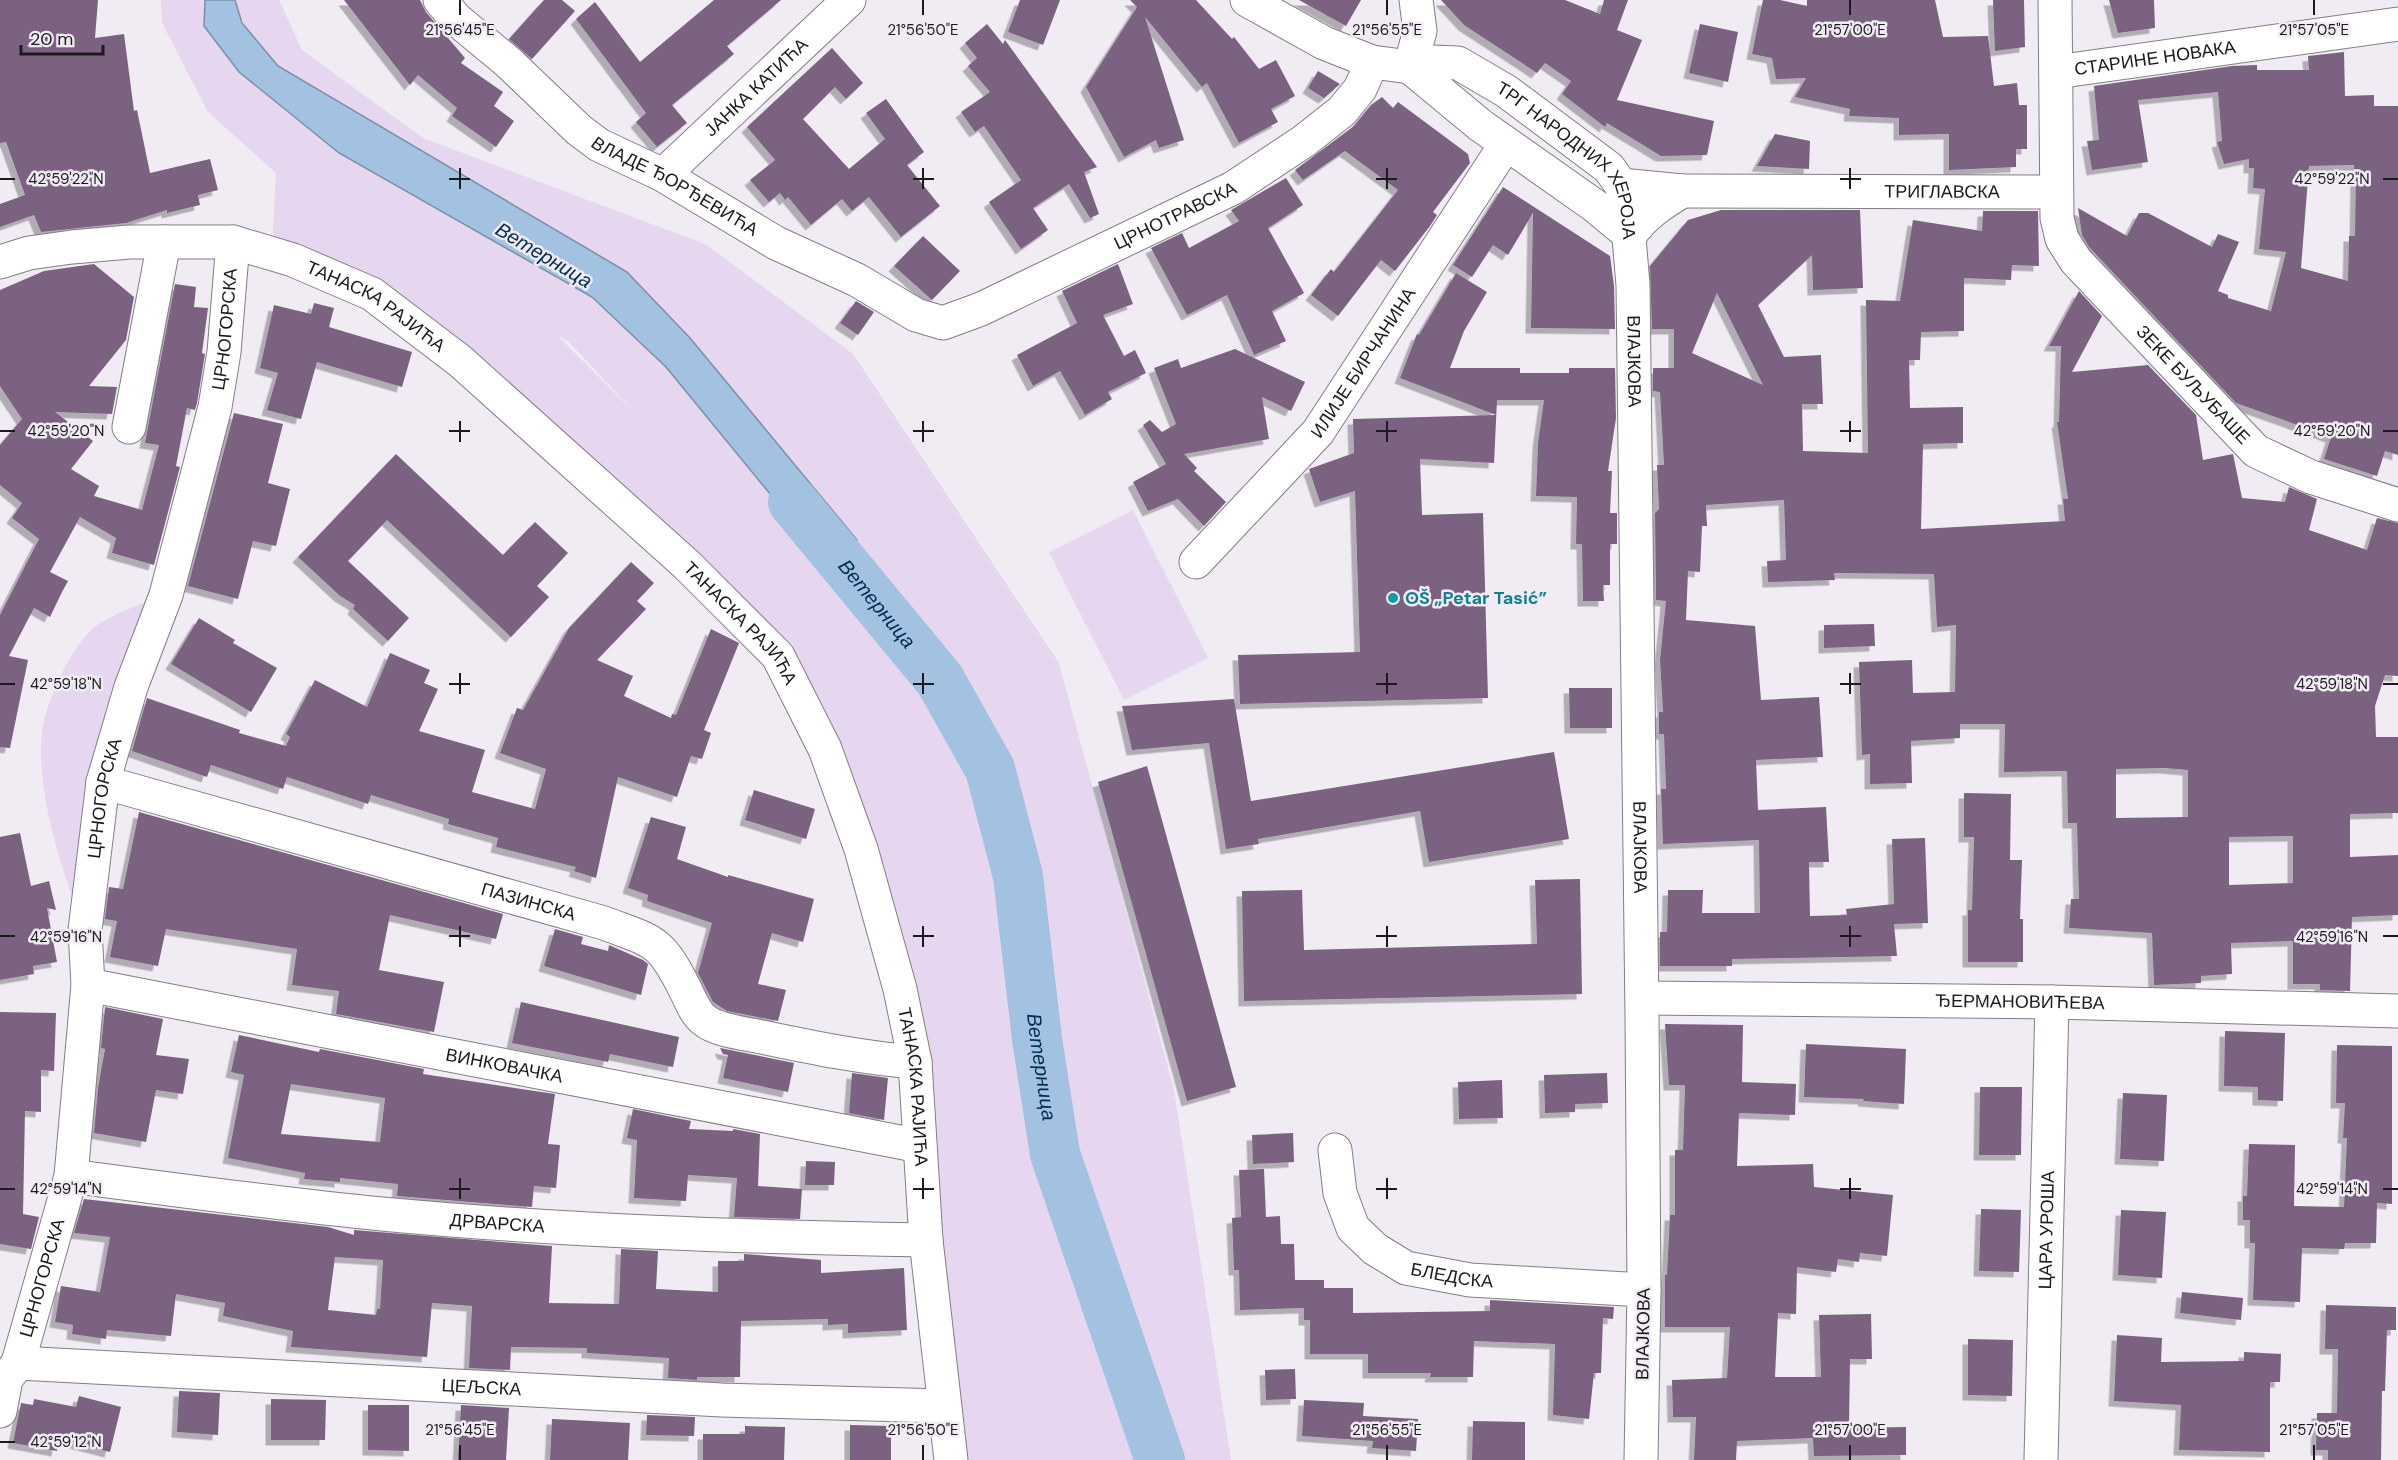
<svg xmlns="http://www.w3.org/2000/svg" width="2398" height="1460" viewBox="0 0 2398 1460" font-family="'DM Sans',sans-serif">
  <style>
    .green { fill: #e6d6ef; fill-rule: evenodd }
    .water { fill: #a3c1e0; stroke: #7a8fa6; stroke-width: 1.5 }
    .lines { fill: none; stroke-linecap: round; stroke-linejoin: round }
    .river { stroke: #a3c1e0; stroke-width: 50 }
    .building { fill: #7b6281; fill-rule: evenodd; filter: url(#shadow) }
    .minor-casing { stroke: #837d85; stroke-width: 35 }
    .minor { stroke: #fff; stroke-width: 33 }
    .ticks { fill: none; stroke: #1c1a1e; stroke-width: 2 }
    .culture-dot { fill: #0f9aa8; stroke: #f1ebf4; stroke-width: 2 }
    .labels { text-anchor: middle; dominant-baseline: central; stroke-width: 5; stroke-linejoin: round; paint-order: stroke }
    .street-label { font-size: 18px; fill: #1c1a1e; stroke: #f1ebf4 }
    .culture-label { font-size: 18px; font-weight: bold; fill: #0d838f; stroke: #f1ebf4; text-anchor: start }
    .water-label { font-size: 20px; font-style: italic; fill: #002d54; stroke: #f1ebf4 }
    .ticks-label { font-size: 15px; text-anchor: middle; fill: #1c1a1e; stroke: #f1ebf4; stroke-width: 5; stroke-linejoin: round; paint-order: stroke }
  </style>
  <defs>
    <filter id="shadow"><feDropShadow dx="-5.5" dy="5.5" stdDeviation="0" flood-color="#0004"/></filter>
  </defs>
  <rect width="100%" height="100%" fill="#f1ebf4"/>
  <path class="green" d="M161,0H279L302,50L423,138L707,245L853,354L1059,663L1174,1090L1231,1460H949L900,989L778,656L460,361L272,253L276,173L208,112L162,23ZM560,337L568,341L639,417L560,338Z
    M1133,510L1208,658L1124,700L1049,552Z
    M166,595L85,930C63,875 33,786 43,726C46,708 54,691 61,675C70,656 82,636 99,624C120,611 143,603 166,595Z"/>
  <path class="water" d="M205,0H235L242,23L278,66L627,272L690,338L857,540L825,561L666,367L592,297L339,153L239,72L204,26Z"/>
  <g class="lines">
    <path class="river" id="s1" d="M793,502L940,680L990,769L1018,876L1037,1039L1055,1154L1160,1460"/>
  </g>
  <path class="building" d="M0,0H98L95,38L124,34L134,111L137,110L150,173L210,159L218,190L198,195L200,205L167,213V210L126,223L41,232L34,215L0,227V204L25,195L6,142L0,143Z
    M344,0H420L426,12L465,58L461,63L503,92L494,106L514,121L496,147L452,116L457,108L418,75L410,85Z
    M544,0H562L575,11L532,59L509,39Z
    M714,0H781L727,46L734,54L672,105L687,123L657,147L636,122L646,113L576,19L595,2L640,62Z
    M1020,0H1060L1043,45L1008,32Z
    M1130,0H1196L1232,39L1234,37L1259,69L1276,60L1295,96L1271,109L1278,122L1239,143L1207,83L1202,87L1145,17L1184,140L1159,148L1156,140L1124,157L1086,87L1137,7Z
    M1299,0H1361L1346,26Z
    M1441,0H1565L1600,14L1604,0H1628L1617,30L1642,40L1617,100L1714,121L1707,155L1661,156L1607,123L1605,127L1562,94L1571,81L1545,63L1537,73L1464,25Z
    M1763,0H1780L1807,6V0H1935L1943,37L1988,36L1994,86L2017,83L2019,105H2027V149H2016V167L1949,170V134L1899,135V118L1849,116L1850,109L1795,97L1806,78L1776,79L1772,58L1752,54Z
    M1993,0H2024L2025,47L1995,51Z
    M2109,0H2154L2155,28L2118,33Z
    M987,24L1003,44L1005,40L1097,167L1084,172L1099,214L1090,218L1069,184L1033,208L1048,230L1021,249L989,202L1021,180L984,126L975,132L961,112L990,92L968,66L977,58L965,43Z
    M1700,24L1738,32L1728,82L1689,73Z
    M832,48L863,83L846,99L835,87L803,119L849,169L885,139L866,113L886,99L924,152L907,165L940,206L901,237L869,197L852,211L842,199L811,225L788,197L785,200L780,193L769,202L750,180L775,160L747,127Z
    M2344,52L2345,96L2374,95V106H2398V455L2385,451L2377,476L2324,459L2331,437L2236,403L2089,247L2082,235L2078,208L2127,236L2139,213H2148L2212,247L2218,234L2239,242L2218,291L2228,295V298L2271,311L2286,252L2259,249L2265,189L2253,188L2254,168H2249V159L2224,164L2217,142L2222,141L2218,92L2138,100L2148,162L2092,170L2087,141L2099,140L2094,86L2232,66L2257,65V70H2309L2308,56ZM2354,165V169H2356L2355,236H2349L2348,281L2301,268L2309,166Z
    M1318,71L1340,84L1324,98L1308,88Z
    M1382,97L1393,108L1398,102L1468,154L1470,163L1433,212L1437,215L1430,226L1395,271L1381,260L1338,316L1311,295L1331,269L1334,272L1398,190L1345,151L1303,180L1295,170L1354,126L1371,105Z
    M1775,134L1810,141L1809,169L1757,166Z
    M1286,178L1303,205L1268,228L1304,293L1272,311L1286,341L1254,355L1227,295L1187,315L1151,248L1182,233L1189,248L1239,221L1231,210Z
    M1503,187L1610,256L1614,286L1615,329L1531,328L1533,213L1508,255L1493,245L1472,277L1453,265Z
    M1721,210H1860L1863,288L1813,290L1812,255L1758,305L1784,357L1821,355L1823,404H1802L1803,451L1868,453L1866,300L1900,301L1913,220L1982,231L1983,211H2038L2039,266L2012,265L2011,280L1964,278V331L1921,332L1920,360H1909L1910,408L1963,407V443L1923,444L1921,529L2065,521L2063,499H2068L2057,422H2059L2061,346H2049L2079,291L2102,316L2072,372L2148,365L2196,415L2203,460L2233,454L2242,498L2285,502L2289,487L2317,499L2309,530L2367,550L2377,518L2398,523V676L2385,675L2375,706L2376,737H2398V813L2350,814V857L2398,855V915L2352,917L2350,991L2320,990V984H2293V941L2231,943L2232,974L2201,976V983L2154,985L2152,933L2069,928L2071,899H2079L2077,823H2068L2067,771L2004,772L2005,724H1960V738L1911,741L1912,783L1870,784V754L1862,755L1859,662L1912,660L1913,693L1955,692L1956,625L1937,627L1934,574L1834,573L1835,580L1768,582L1767,561L1786,560L1784,500L1706,505L1707,526H1702L1700,572L1688,571L1686,620L1755,626L1761,700L1819,697L1823,757L1756,760L1758,810L1826,807L1829,862H1809L1810,916L1847,915L1846,909L1894,904L1892,839L1925,838L1928,923L1894,924L1897,956L1732,959V966H1660V932H1667L1668,890H1703L1702,913H1760L1759,840L1663,844L1661,789H1666L1664,734H1659V712H1663L1660,660L1666,601L1656,600L1655,513L1659,509L1657,465H1664L1660,392L1653,391V368H1674V329H1652L1650,266L1688,220ZM1717,293L1763,385L1692,353ZM2165,768L2188,770V817L2116,818V769ZM2293,836V883L2229,885V837Z
    M923,236L960,271L932,300L894,266Z
    M94,264L134,297L126,340L89,386L117,387L112,414L55,412L93,441L71,469L99,486L94,496L142,510L159,445L145,443L175,284L196,287L194,307L208,308L202,353L205,354L197,403L195,410L187,408L176,466L180,467L154,565L112,553L116,538L80,517L50,572L68,581L62,592L50,617L34,608L9,656L28,660L10,748L0,747V615L39,539L12,518L22,503L0,485V445L22,419L0,386V290L44,271Z
    M1118,264L1133,304L1103,315L1124,356L1135,350L1146,373L1108,392L1112,399L1085,415L1060,371L1033,386L1017,355L1077,323L1062,291Z
    M1456,273L1487,292L1464,331L1450,368H1520V373H1569V368H1615L1616,418L1608,471H1612L1610,513H1617V544H1610V585H1603L1604,601H1583L1582,544H1576L1577,497L1536,496L1538,443L1544,400H1497L1494,463L1420,459L1422,515L1483,513L1488,698L1240,704L1238,655L1360,652L1355,491L1320,502L1309,469L1354,453L1353,419L1496,415L1400,378L1417,334L1419,335Z
    M856,301L874,312L858,335L840,323Z
    M314,303L334,308L329,327L412,352L402,387L317,362L301,419L267,410L278,373L260,368L274,305L311,314Z
    M1235,349L1305,382L1291,411L1262,397L1269,439L1184,454L1197,468L1194,471L1226,502L1204,526L1178,499L1148,511L1133,482L1166,464L1143,425L1150,420L1162,432L1176,424L1154,368L1178,359L1181,368Z
    M234,413L283,424L268,483L290,489L276,546L253,541L238,599L188,586Z
    M396,454L503,555L535,522L568,553L537,586L549,597L511,637L387,520L348,561L409,618L388,641L353,609L355,605L340,596L298,557Z
    M631,562L654,583L637,601L646,609L597,660L633,676L624,696L671,718L672,714L676,715L711,629L739,643L704,730L711,733L702,759L691,756L677,797L618,777L596,878L574,871L576,867L496,847L498,838L448,824L449,819L371,795L368,804L287,777L283,789L211,765L207,777L132,751L147,698L240,730L239,733L286,746L290,737L286,734L315,680L367,707L390,653L430,670L424,683L438,689L419,731L485,750L472,792L535,809L546,769L500,753L517,708L523,710L569,628Z
    M199,618L235,640L233,643L277,668L251,712L171,664Z
    M1874,624L1875,646L1824,648V625Z
    M1569,688H1612V728H1570Z
    M1234,699L1251,801L1554,752L1569,839L1429,862L1420,811L1258,839L1259,844L1226,849L1209,743L1132,750L1122,706Z
    M1147,766L1236,1087L1187,1101L1098,782Z
    M754,790L815,809L806,839L745,820Z
    M1964,793L2011,794L2010,860H2022L2020,919H2023V962H1968V910H1972L1974,837H1964Z
    M139,812L503,914L496,939L390,915L379,970L444,982L434,1032L336,1014L339,991L292,985L297,949L166,929L158,966L110,957L117,921L105,919L109,887L123,889Z
    M651,817L686,827L677,859L728,877V875L814,899L803,942L772,933L758,984L786,990L778,1021L727,1011L713,1002L698,973L712,923L647,901L648,895L628,888Z
    M20,833L31,886L49,881L56,910L47,908L57,962L33,966L34,974L0,980V837Z
    M1580,879L1582,994L1244,1001L1242,891L1302,890L1304,950L1537,944L1535,880Z
    M555,929L583,937L581,944L608,951L609,945L643,960L648,964L641,995L544,966Z
    M521,1002L679,1037L673,1067L610,1054L608,1062L512,1043Z
    M105,1007L163,1019L156,1055L189,1059L183,1094L156,1090L146,1142L94,1133L98,1088L105,1049L101,1048Z
    M0,1012L56,1013L54,1071L41,1070V1112L25,1111L23,1214L39,1217L31,1249L0,1244Z
    M1665,1024L1743,1025L1742,1082L1796,1084L1795,1115L1739,1113L1737,1166L1813,1164L1814,1187L1893,1195L1887,1256L1860,1253L1859,1262L1838,1259L1836,1272L1797,1267L1796,1314L1778,1313L1775,1377H1821L1819,1315L1871,1314L1872,1359H1850L1849,1428L1906,1427V1455L1814,1456L1813,1438L1737,1441L1736,1460H1694L1696,1417H1673L1672,1380L1727,1378L1730,1327H1665V1275H1667L1670,1215H1675V1150H1683L1685,1085H1669Z
    M2225,1031L2285,1033L2283,1101L2258,1100V1087L2224,1086Z
    M239,1035L319,1052L320,1049L424,1069L423,1074L555,1094L548,1144L560,1145L556,1188L534,1186L532,1207L397,1196L398,1184L340,1178V1182L304,1179L305,1173L228,1158L244,1075L231,1072ZM291,1084L385,1098L380,1142L281,1134Z
    M1806,1044L1906,1049L1904,1104L1863,1101L1864,1099L1804,1097Z
    M2337,1045L2392,1046V1204L2377,1203L2376,1243H2345L2344,1249L2302,1248L2300,1302L2253,1300L2255,1243H2250V1220H2243V1196H2247L2249,1144L2295,1145L2294,1206L2344,1207L2347,1138H2343L2345,1103H2336Z
    M720,1048L794,1063L788,1092L723,1078L728,1055L723,1054Z
    M852,1073L888,1078L884,1120L849,1113Z
    M1607,1073L1608,1103L1575,1104V1112L1545,1113L1544,1075Z
    M1502,1080L1503,1118L1459,1119L1458,1082Z
    M1980,1087H2022L2021,1155H1979Z
    M2123,1093L2167,1095L2164,1161L2120,1159Z
    M633,1109L691,1121L689,1129L733,1131V1129L760,1134L758,1186L802,1189L800,1219L734,1217L737,1178L688,1175L686,1201L634,1198L637,1140L627,1138Z
    M1293,1133L1294,1162L1253,1164L1252,1135Z
    M806,1161L835,1162L834,1185H805Z
    M1264,1169L1266,1217L1280,1216L1281,1244H1294L1295,1280H1324V1288H1353V1313L1490,1311V1300L1614,1307L1613,1319L1603,1318L1601,1373H1594L1589,1419L1553,1415L1555,1344L1474,1341L1473,1377H1430L1431,1373H1368V1354H1310V1320H1304V1308L1240,1310L1239,1270H1234L1232,1218L1241,1217L1239,1170Z
    M84,1199L328,1227L354,1235V1230L552,1246L549,1303L619,1304L621,1249L658,1251L656,1289L718,1292V1261H744V1254L821,1260V1273L904,1268L907,1330L848,1333V1324L828,1325V1319L741,1321L740,1377H697V1380L668,1378L669,1358L587,1353V1348L511,1347L510,1370L469,1368L472,1306L432,1303L427,1357L291,1347L293,1331L223,1316L225,1303L176,1294L171,1336L107,1330L106,1339L72,1334L73,1325L55,1322L61,1286L100,1292L110,1237L74,1233ZM335,1257L383,1260L380,1309H377L376,1315L328,1310Z
    M1981,1209L2021,1210L2019,1272L1979,1271Z
    M2121,1210L2166,1212L2162,1278L2118,1275Z
    M2182,1292L2243,1298L2241,1320L2180,1313Z
    M2326,1305L2396,1307V1330H2387L2385,1391H2382L2381,1460H2328V1450H2316L2317,1413H2337L2338,1349H2325Z
    M2117,1335L2162,1338L2161,1362L2244,1361V1352L2281,1354L2280,1382H2270V1452L2179,1450L2181,1405L2114,1401Z
    M1968,1339L2013,1340L2012,1396L1968,1395Z
    M1295,1369L1296,1399L1266,1400L1265,1370Z
    M179,1391L220,1393L218,1435L177,1432Z
    M79,1396L121,1407L110,1452L59,1439L57,1451L13,1443L21,1403L33,1405L34,1399L76,1407Z
    M271,1399L326,1400L325,1440H271Z
    M1304,1400L1364,1403L1363,1416L1418,1419L1416,1451L1372,1448L1373,1441L1302,1436Z
    M368,1405H409V1451L368,1450Z
    M461,1405L509,1408L506,1460H458Z
    M647,1415L695,1417L694,1436L646,1435Z
    M552,1419L630,1423L628,1460H550Z
    M1473,1421L1525,1422V1460H1472Z
    M850,1425L891,1426V1460H850Z
    M745,1426L785,1427L784,1460H703V1434H745Z"/>
  <g class="lines">
    <defs>
      <g id="minor">
        <path id="s2" d="M440,0L456,19L508,62L579,130L599,145L663,175L776,243L857,280L916,315L943,323L981,309L1233,188L1304,141L1342,111L1360,89L1372,62"/>
        <path id="s3" d="M1247,0L1324,43L1372,62L1410,67L1431,62L1458,63L1506,91L1609,168L1621,185L1626,202L1633,285L1642,1015L1644,1290L1641,1460"/>
        <path id="s4" d="M2055,0L2057,218L2062,239L2076,261L2256,451L2311,477L2398,505"/>
        <path d="M1410,67L1480,125L1595,206L1630,235"/>
        <path d="M1410,67L1420,31L1416,0"/>
        <path id="s5" d="M2056,72L2398,24"/>
        <path id="s6" d="M663,175L849,0"/>
        <path d="M1621,185L1682,191C1661,204 1644,215 1630,235"/>
        <path id="s7" d="M1682,191L2056,192"/>
        <path id="s8" d="M0,262L29,253L72,247L129,242H233L293,260L372,294L460,361L687,565L778,656L825,749L861,849L900,989L915,1062L926,1240L951,1460"/>
        <path d="M129,427L164,242"/>
        <path id="s9" d="M1196,562L1318,432L1506,144"/>
        <path id="s10" d="M103,782L604,923C654,942 660,939 685,989C690,999 695,1013 704,1020C716,1030 741,1033 757,1036C810,1047 861,1058 915,1062"/>
        <path id="s11" d="M88,985L920,1146"/>
        <path id="s12" d="M1642,998L2052,1002L2398,1011"/>
        <path id="s13" d="M1335,1150L1340,1193L1353,1228L1375,1249L1406,1268L1470,1280L1644,1290"/>
        <path id="s14" d="M71,1176C175,1190 278,1204 382,1214C563,1231 744,1237 926,1240"/>
        <path id="s15" d="M18,1363L722,1400L943,1406"/>
        <path id="s16" d="M0,1411L6,1379L18,1363L71,1176L88,985L85,930L103,782L131,687L166,595L215,407L224,352L233,242"/>
        <path id="s17" d="M2041,1460L2052,1002"/>
      </g>
    </defs>
    <use href="#minor" class="minor-casing"/>
    <use href="#minor" class="minor"/>
  </g>
  <path class="ticks" d="M460,0V15M923,0V15M1387,0V15M1850,0V15M2314,0V15M460,168V189M923,168V189M1387,168V189M1850,168V189M0,179H15M449,179H470M913,179H934M1376,179H1397M1840,179H1861M2383,179H2398M460,421V442M923,421V442M1387,421V442M1850,421V442M0,431H15M449,431H470M913,431H934M1376,431H1397M1840,431H1861M2383,431H2398M460,673V694M923,673V694M1387,673V694M1850,673V694M0,684H15M449,684H470M913,684H934M1376,684H1397M1840,684H1861M2383,684H2398M460,926V947M923,926V947M1387,926V947M1850,926V947M0,936H15M449,936H470M913,936H934M1376,936H1397M1840,936H1861M2383,936H2398M460,1178V1199M923,1178V1199M1387,1178V1199M1850,1178V1199M0,1189H15M449,1189H470M913,1189H934M1376,1189H1397M1840,1189H1861M2383,1189H2398M0,1442H15M460,1445V1460M923,1445V1460M1387,1445V1460M1850,1445V1460M2314,1445V1460"/>
  <circle class="culture-dot" cx="1393" cy="598" r="6"/>
  <g class="labels">
    <g class="street-label">
      <text stroke="none"><textPath href="#s5" startOffset="100">СТАРИНЕ НОВАКА</textPath></text>
      <text stroke="none"><textPath href="#s6" startOffset="128">ЈАНКА КАТИЋА</textPath></text>
      <text stroke="none"><textPath href="#s3" startOffset="380">ТРГ НАРОДНИХ ХЕРОЈА</textPath></text>
      <text stroke="none"><textPath href="#s2" startOffset="302">ВЛАДЕ ЂОРЂЕВИЋА</textPath></text>
      <text stroke="none"><textPath href="#s7" startOffset="260">ТРИГЛАВСКА</textPath></text>
      <text stroke="none"><textPath href="#s2" startOffset="860">ЦРНОТРАВСКА</textPath></text>
      <text stroke="none"><textPath href="#s8" startOffset="393">ТАНАСКА РАЈИЋА</textPath></text>
      <text stroke="none"><textPath href="#s16" startOffset="1113">ЦРНОГОРСКА</textPath></text>
      <text stroke="none"><textPath href="#s9" startOffset="261">ИЛИЈЕ БИРЧАНИНА</textPath></text>
      <text stroke="none"><textPath href="#s3" startOffset="609">ВЛАЈКОВА</textPath></text>
      <text stroke="none"><textPath href="#s4" startOffset="436">ЗЕКЕ БУЉУБАШЕ</textPath></text>
      <text stroke="none"><textPath href="#s8" startOffset="879">ТАНАСКА РАЈИЋА</textPath></text>
      <text stroke="none"><textPath href="#s16" startOffset="627">ЦРНОГОРСКА</textPath></text>
      <text stroke="none"><textPath href="#s3" startOffset="1095">ВЛАЈКОВА</textPath></text>
      <text stroke="none"><textPath href="#s10" startOffset="442">ПАЗИНСКА</textPath></text>
      <text stroke="none"><textPath href="#s12" startOffset="378">ЂЕРМАНОВИЋЕВА</textPath></text>
      <text stroke="none"><textPath href="#s11" startOffset="424">ВИНКОВАЧКА</textPath></text>
      <text stroke="none"><textPath href="#s8" startOffset="1383">ТАНАСКА РАЈИЋА</textPath></text>
      <text stroke="none"><textPath href="#s14" startOffset="429">ДРВАРСКА</textPath></text>
      <text stroke="none"><textPath href="#s17" startOffset="230">ЦАРА УРОША</textPath></text>
      <text stroke="none"><textPath href="#s13" startOffset="194">БЛЕДСКА</textPath></text>
      <text stroke="none"><textPath href="#s16" startOffset="141">ЦРНОГОРСКА</textPath></text>
      <text transform="translate(1643 1334) rotate(-89)">ВЛАЈКОВА</text>
      <text stroke="none"><textPath href="#s15" startOffset="464">ЦЕЉСКА</textPath></text>
    </g>
    <g class="culture-label">
      <text x="1405" y="598">OŠ „Petar Tasić”</text>
    </g>
    <g class="water-label">
      <text transform="translate(544 255) rotate(31)">Ветерница</text>
      <text stroke="none"><textPath href="#s1" startOffset="132">Ветерница</textPath></text>
      <text stroke="none"><textPath href="#s1" startOffset="636">Ветерница</textPath></text>
    </g>
  </g>
  <g class="ticks-label">
    <text x="460" y="35">21°56'45"E</text>
    <text x="923" y="35">21°56'50"E</text>
    <text x="1387" y="35">21°56'55"E</text>
    <text x="1850" y="35">21°57'00"E</text>
    <text x="2314" y="35">21°57'05"E</text>
    <text x="66" y="184">42°59'22"N</text>
    <text x="2332" y="184">42°59'22"N</text>
    <text x="66" y="436">42°59'20"N</text>
    <text x="2332" y="436">42°59'20"N</text>
    <text x="66" y="689">42°59'18"N</text>
    <text x="2332" y="689">42°59'18"N</text>
    <text x="66" y="942">42°59'16"N</text>
    <text x="2332" y="942">42°59'16"N</text>
    <text x="66" y="1194">42°59'14"N</text>
    <text x="2332" y="1194">42°59'14"N</text>
    <text x="460" y="1435">21°56'45"E</text>
    <text x="923" y="1435">21°56'50"E</text>
    <text x="1387" y="1435">21°56'55"E</text>
    <text x="1850" y="1435">21°57'00"E</text>
    <text x="2314" y="1435">21°57'05"E</text>
    <text x="66" y="1447">42°59'12"N</text>
  </g>
  <path d="M21 45v9h82v-9" fill="none" stroke="#1c1a1e" stroke-width="3"/>
  <text x="30" y="45" font-size="18" fill="#1c1a1e" stroke="#f1ebf4" stroke-width="4.5" paint-order="stroke">20 m</text>
</svg>
